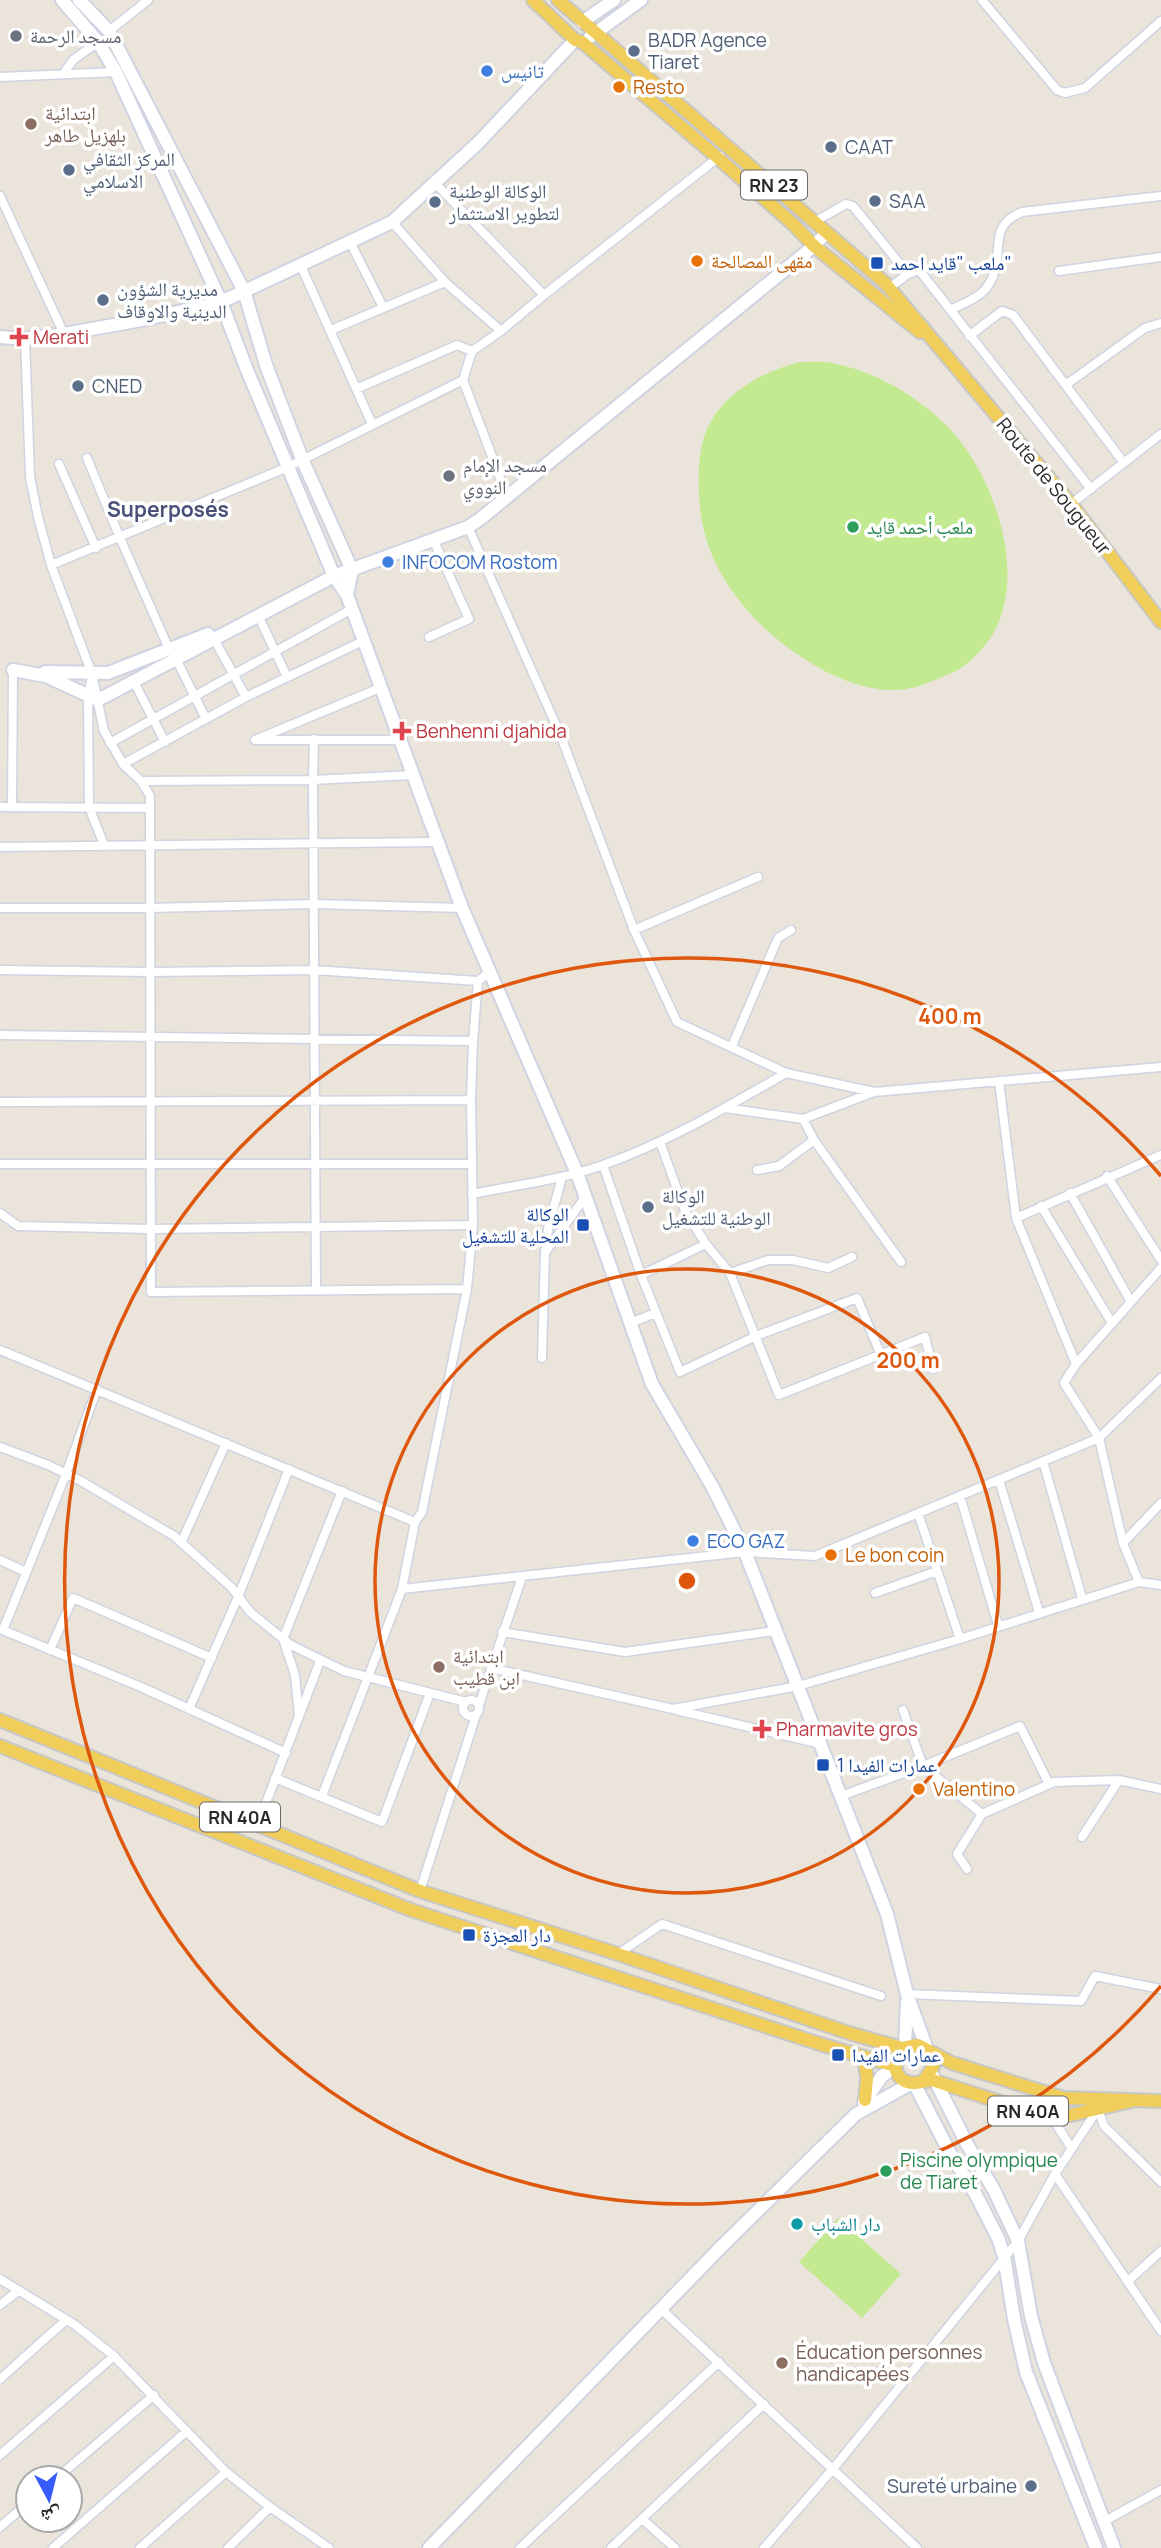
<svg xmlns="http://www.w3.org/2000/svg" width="1161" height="2548" viewBox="0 0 1161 2548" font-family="Manrope,'Noto Naskh Arabic',sans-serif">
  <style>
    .pitch { fill: #c4ea91 }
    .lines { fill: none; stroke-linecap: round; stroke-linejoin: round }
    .street-casing { stroke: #cfd3e2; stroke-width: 11 }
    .secondary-casing { stroke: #cfd3e2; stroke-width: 16 }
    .primary-casing { stroke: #c7c7c7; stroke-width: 16 }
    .street { stroke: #fff; stroke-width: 8 }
    .secondary { stroke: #fff; stroke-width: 12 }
    .primary { stroke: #f1ce59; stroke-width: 12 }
    .ring { fill: none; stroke: #de570d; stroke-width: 3.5 }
    .worship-dot { fill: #6b7280; stroke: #fff; stroke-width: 2.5 }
    .service-dot { fill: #5c6f8a; stroke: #fff; stroke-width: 2.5 }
    .shop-dot { fill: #3f7fe0; stroke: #fff; stroke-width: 2.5 }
    .food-dot { fill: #e8710a; stroke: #fff; stroke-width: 2.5 }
    .education-dot { fill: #8d6e63; stroke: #fff; stroke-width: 2.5 }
    .transit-dot { fill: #1a4fb4; stroke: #fff; stroke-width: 2.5 }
    .health-dot { fill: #e0444e; stroke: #fff; stroke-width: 2.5 }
    .leisure-dot { fill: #2e9e5b; stroke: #fff; stroke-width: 2.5 }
    .culture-dot { fill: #0f9aa8; stroke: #fff; stroke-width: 2.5 }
    .labels { text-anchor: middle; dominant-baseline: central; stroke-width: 7; stroke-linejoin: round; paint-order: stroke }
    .shield { fill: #fff; stroke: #686868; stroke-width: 2 }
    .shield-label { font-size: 18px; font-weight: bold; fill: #282828 }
    .worship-label { font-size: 19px; fill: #5b616d; stroke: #fff; text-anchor: start }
    .service-label { font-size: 19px; fill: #4e5e75; stroke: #fff; text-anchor: start }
    .shop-label { font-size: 19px; fill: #366cbe; stroke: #fff; text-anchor: start }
    .food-label { font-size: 19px; fill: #c56008; stroke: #fff; text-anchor: start }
    .education-label { font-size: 19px; fill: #785e54; stroke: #fff; text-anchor: start }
    .transit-label { font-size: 19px; fill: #164399; stroke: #fff; text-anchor: start }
    .health-label { font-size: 19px; fill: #be3a42; stroke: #fff; text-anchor: start }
    .street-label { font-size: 19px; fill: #282828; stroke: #fff }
    .leisure-label { font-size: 19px; fill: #27864d; stroke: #fff; text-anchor: start }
    .culture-label { font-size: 19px; fill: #0d838f; stroke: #fff; text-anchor: start }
    .neighbourhood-label { font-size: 21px; font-weight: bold; fill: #495179; stroke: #fff }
    .centre { fill: #de570d; stroke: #fff; stroke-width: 3.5 }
    .ring-label { font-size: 21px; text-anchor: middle; font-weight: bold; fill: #de570d; stroke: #fff; stroke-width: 7; stroke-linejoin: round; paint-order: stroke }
  </style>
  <rect width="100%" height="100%" fill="#ebe4da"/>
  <path class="pitch" d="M800,362C810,362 821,361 831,363C873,370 916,395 946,425C997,475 1036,593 980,651C972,659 966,666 956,671C940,678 924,686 906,689C874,694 838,680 811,663C775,641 744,613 722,575C707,550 699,519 699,490C698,472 699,454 704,437C717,397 761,371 800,362Z
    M838,2218L901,2274L862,2318L799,2262Z"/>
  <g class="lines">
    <defs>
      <path id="street" d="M982,0L1057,90L1065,93L1085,88L1161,21
        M109,31L148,0
        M64,73L73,60L98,42
        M0,77L116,72
        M435,183L544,295
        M0,196L64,334
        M814,222L846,204L853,206L908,274
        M350,242L383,307
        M301,266L372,424
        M1059,271L1161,257
        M445,282L501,331
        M889,288L908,274L919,270L1091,489
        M950,310C962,304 979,298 987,287C1009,257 983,228 1022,212L1161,196
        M331,330L445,282L392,222
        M969,336L1002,311L1013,315L1124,463
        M25,339L30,477L38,517L51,565L92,674L104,731L123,764
        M463,380L507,496
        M1067,384L1145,328L1161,323
        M356,389L457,345L472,351
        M87,458L120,538L169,649
        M59,464L96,548
        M1071,504L1161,434
        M468,527L560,734L634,930L677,1022L786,1073L874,1092L1161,1067
        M51,565L288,467L463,380L472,351L501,331L544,295L720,156
        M258,615L287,677
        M429,637L469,619L433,539
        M214,639L246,697
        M365,640L246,697L123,764L141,781L150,796L151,1292L467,1289
        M176,659L206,719
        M92,677L88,696L89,807L104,845
        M134,682L165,742
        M382,687L255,740H400
        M314,739L313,780L316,1290
        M110,743L352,609
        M141,781L313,780L412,775
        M0,807L150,808
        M12,807L13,670
        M0,847L437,842
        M0,908H150L313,904L462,908
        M634,930L758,877
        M0,970L150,972L314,970L478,981
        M0,1035L473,1041
        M732,1046L778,938L791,930
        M999,1081L1016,1218L1076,1364L1064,1383L1099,1438L1123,1543L1139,1582
        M0,1102L471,1100
        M725,1108L803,1119L874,1092
        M803,1119L814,1140L901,1262
        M660,1142L685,1211L706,1244L730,1273L779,1395L925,1337L933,1369
        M0,1164H471
        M603,1165L641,1275L680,1372L756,1336L857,1298L881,1355
        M757,1170L779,1166L814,1140
        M1107,1176L1161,1260
        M1070,1193L1131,1302
        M472,1194C516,1185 561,1180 603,1165C668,1142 727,1107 786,1073
        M1041,1206L1112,1323
        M0,1213L18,1226L151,1229L473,1225
        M1016,1218L1161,1155
        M547,1250L586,1196
        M730,1273L768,1260H793L828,1268L852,1257
        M641,1275L706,1244
        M630,1323L656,1313
        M0,1350L415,1522
        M542,1358L545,1252L548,1229L562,1177
        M1076,1364L1161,1268
        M0,1447L48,1465L81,1481L174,1536L231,1587L251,1613L291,1645L344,1671L466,1702
        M1043,1461L1082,1598
        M999,1480L1039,1612
        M960,1496L998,1625
        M918,1513L960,1639
        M182,1541L226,1443
        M1123,1543L1161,1503
        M0,1560L26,1572
        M402,1589L745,1552L815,1556L1099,1438L1161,1378
        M875,1593L937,1571
        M0,1629L141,1687L286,1753
        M3,1630L66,1474L97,1389
        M502,1632L625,1652L775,1631
        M50,1650L73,1598L212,1658
        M491,1668L673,1709L798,1686L960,1639L1139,1582L1161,1585
        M463 1708a8 8 0 1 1 16 0a8 8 0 1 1-16 0Z
        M479,1705L522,1577
        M189,1709L238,1597L289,1469
        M676,1710L821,1744
        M903,1710L923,1766L1020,1726L1049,1784
        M299,1717L295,1675L283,1639L342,1491
        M275,1778L382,1822L430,1693
        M322,1796L402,1589L415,1522L422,1512L467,1289L473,1225L471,1100L473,1041L478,981L491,971
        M841,1796L923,1766L982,1814
        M258,1824L320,1661
        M1082,1837L1119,1780
        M967,1869L957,1854L982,1814L1054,1782L1119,1780L1161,1789
        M420,1891L476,1715
        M618,1954L662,1924L881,1996
        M907,1994L1081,2001L1095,1976L1161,1989
        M1098,2109L1104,2126L1161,2182
        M1053,2119L1072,2149
        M1055,2174L1161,2331
        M0,2279L75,2325L114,2356L226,2472L270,2507L329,2548
        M1128,2281L1161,2251
        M0,2305L18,2291
        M662,2310L917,2548
        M0,2379L66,2320
        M0,2455L114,2356
        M57,2478L154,2395
        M642,2519L675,2548
        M1103,2522L1161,2490
        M0,2527L28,2503
        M53,2548L187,2431
        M140,2548L226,2472
        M228,2548L270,2507
        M520,2548L719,2362
        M611,2548L764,2404
        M764,2548L832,2470L1018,2241L1055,2174L1098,2109"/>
      <path id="secondary" d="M62,0L98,42L116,72L221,302L247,370L334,576L347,595L462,908L577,1173L652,1384L712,1486L745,1552L887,1914L907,1994L927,2049
        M79,0L109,31L244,291L266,365L302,459L352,570L347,595
        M582,22L614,0
        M590,37L641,0
        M0,337L25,339L64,334L147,319L221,302L392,222L478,143L575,40
        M13,670L46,676L98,700L334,576L468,527L480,519L814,246L826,233
        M45,672L108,673L208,634
        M905,2047L907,2001
        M932,2074L967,2144L994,2190L1018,2241L1031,2316L1044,2363L1114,2548
        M914,2083L950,2153L976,2195L998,2238L1004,2256L1014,2319L1026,2372L1096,2548
        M864,2102L882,2076L895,2067
        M429,2548L721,2247L856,2114L912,2083"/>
      <path id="primary" d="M533,0L575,40L582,42L718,158L793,224L814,246L920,332
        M558,0L885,283L1071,504L1161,622
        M0,1720L420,1891L618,1954L849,2033L902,2048
        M0,1746L411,1910L820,2044L895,2066
        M864,2057L867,2078L865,2100
        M925,2079L933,2067L929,2051
        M1132,2101L1053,2119L935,2081C926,2079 920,2084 912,2083C893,2081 891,2060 902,2048L918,2045L952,2063L1063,2098L1161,2101"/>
    </defs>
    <use href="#street" class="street-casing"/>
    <use href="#secondary" class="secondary-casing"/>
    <use href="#primary" class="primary-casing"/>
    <use href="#street" class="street"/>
    <use href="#secondary" class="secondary"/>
    <use href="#primary" class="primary"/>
  </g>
  <g class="ring">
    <circle cx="687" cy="1581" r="312"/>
    <path d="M1161 1986A623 623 0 1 1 1161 1176"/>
  </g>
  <g class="worship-dot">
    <circle cx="16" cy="36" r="7"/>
    <circle cx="449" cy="476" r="7"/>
  </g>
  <g class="service-dot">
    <circle cx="634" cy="51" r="7"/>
    <circle cx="831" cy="147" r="7"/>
    <circle cx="69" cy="170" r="7"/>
    <circle cx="875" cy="201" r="7"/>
    <circle cx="435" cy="202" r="7"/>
    <circle cx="103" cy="300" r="7"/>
    <circle cx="78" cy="386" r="7"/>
    <circle cx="648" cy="1207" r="7"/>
    <circle cx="1031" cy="2486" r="7"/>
  </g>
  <g class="shop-dot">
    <circle cx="487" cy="71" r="7"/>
    <circle cx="388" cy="562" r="7"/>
    <circle cx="693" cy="1541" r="7"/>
  </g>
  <g class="food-dot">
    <circle cx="619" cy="87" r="7"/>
    <circle cx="697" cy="261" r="7"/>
    <circle cx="831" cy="1555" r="7"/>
    <circle cx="919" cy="1789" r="7"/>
  </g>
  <g class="education-dot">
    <circle cx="31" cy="124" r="7"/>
    <circle cx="439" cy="1667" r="7"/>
    <circle cx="782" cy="2363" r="7"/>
  </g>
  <g class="transit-dot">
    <rect x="870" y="256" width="14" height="14" rx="3.5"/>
    <rect x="576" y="1218" width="14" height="14" rx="3.5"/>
    <rect x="816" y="1758" width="14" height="14" rx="3.5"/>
    <rect x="462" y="1928" width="14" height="14" rx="3.5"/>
    <rect x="831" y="2048" width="14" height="14" rx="3.5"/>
  </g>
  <g class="health-dot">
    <path d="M15.5 326.5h7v7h7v7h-7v7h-7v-7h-7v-7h7z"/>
    <path d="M398.5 720.5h7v7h7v7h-7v7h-7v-7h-7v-7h7z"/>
    <path d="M758.5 1718.5h7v7h7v7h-7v7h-7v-7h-7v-7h7z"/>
  </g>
  <g class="leisure-dot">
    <circle cx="853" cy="527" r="7"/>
    <circle cx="886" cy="2171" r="7"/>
  </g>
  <circle class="culture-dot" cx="797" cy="2224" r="7"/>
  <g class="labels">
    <g class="shield">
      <rect x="741" y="170.5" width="66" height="29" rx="5"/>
      <rect x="200" y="1802.5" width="80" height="29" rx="5"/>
      <rect x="988" y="2096.5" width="80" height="29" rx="5"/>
    </g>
    <g class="shield-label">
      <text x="774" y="185">RN 23</text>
      <text x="240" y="1817">RN 40A</text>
      <text x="1028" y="2111">RN 40A</text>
    </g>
    <g class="worship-label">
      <text x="30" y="36">مسجد الرحمة</text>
      <text x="463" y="465">مسجد الإمام<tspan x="463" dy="22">النووي</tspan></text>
    </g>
    <g class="service-label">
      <text x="648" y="40">BADR Agence<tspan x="648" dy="22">Tiaret</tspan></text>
      <text x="845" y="147">CAAT</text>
      <text x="83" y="159">المركز الثقافي<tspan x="83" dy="22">الاسلامي</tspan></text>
      <text x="449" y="191">الوكالة الوطنية<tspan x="449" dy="22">لتطوير الاستثمار</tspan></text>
      <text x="889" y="201">SAA</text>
      <text x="117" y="289">مديرية الشؤون<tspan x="117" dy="22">الدينية والاوقاف</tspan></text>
      <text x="92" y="386">CNED</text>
      <text x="662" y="1196">الوكالة<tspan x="662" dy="22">الوطنية للتشغيل</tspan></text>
      <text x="1017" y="2486" text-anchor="end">Sureté urbaine</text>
    </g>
    <g class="shop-label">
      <text x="501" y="71">تانيس</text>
      <text x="402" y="562">INFOCOM Rostom</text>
      <text x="707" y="1541">ECO GAZ</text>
    </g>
    <g class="food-label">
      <text x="633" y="87">Resto</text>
      <text x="711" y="261">مقهى المصالحة</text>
      <text x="845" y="1555">Le bon coin</text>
      <text x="933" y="1789">Valentino</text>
    </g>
    <g class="education-label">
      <text x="45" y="113">ابتدائية<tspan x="45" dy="22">بلهزيل طاهر</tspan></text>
      <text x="453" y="1656">ابتدائية<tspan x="453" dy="22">ابن قطيب</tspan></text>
      <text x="796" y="2352">Éducation personnes<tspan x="796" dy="22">handicapées</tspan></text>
    </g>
    <g class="transit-label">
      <text x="891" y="263">ملعب "قايد احمد"</text>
      <text x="569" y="1214" text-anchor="end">الوكالة<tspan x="569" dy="22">المحلية للتشغيل</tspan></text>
      <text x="837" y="1765">عمارات الفيدا 1</text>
      <text x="483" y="1935">دار العجزة</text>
      <text x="852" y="2055">عمارات الفيدا</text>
    </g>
    <g class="health-label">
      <text x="33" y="337">Merati</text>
      <text x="416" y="731">Benhenni djahida</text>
      <text x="776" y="1729">Pharmavite gros</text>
    </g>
    <g class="street-label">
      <text transform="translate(1054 486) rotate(51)">Route de Sougueur</text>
    </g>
    <g class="leisure-label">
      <text x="867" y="527">ملعب أحمد قايد</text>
      <text x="900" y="2160">Piscine olympique<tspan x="900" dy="22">de Tiaret</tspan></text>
    </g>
    <g class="culture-label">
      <text x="811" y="2224">دار الشباب</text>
    </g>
    <g class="neighbourhood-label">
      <text x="168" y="509">Superposés</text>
    </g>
  </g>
  <circle cx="687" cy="1581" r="10" class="centre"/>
  <g class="ring-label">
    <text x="950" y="1024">400 m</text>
    <text x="908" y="1368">200 m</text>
  </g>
  <g transform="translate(49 2499) rotate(173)"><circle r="33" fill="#ffffff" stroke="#a9a9a9" stroke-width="2"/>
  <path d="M0-5L12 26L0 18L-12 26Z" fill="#375bfb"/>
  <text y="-10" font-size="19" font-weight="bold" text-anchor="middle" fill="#282828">ش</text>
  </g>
</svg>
